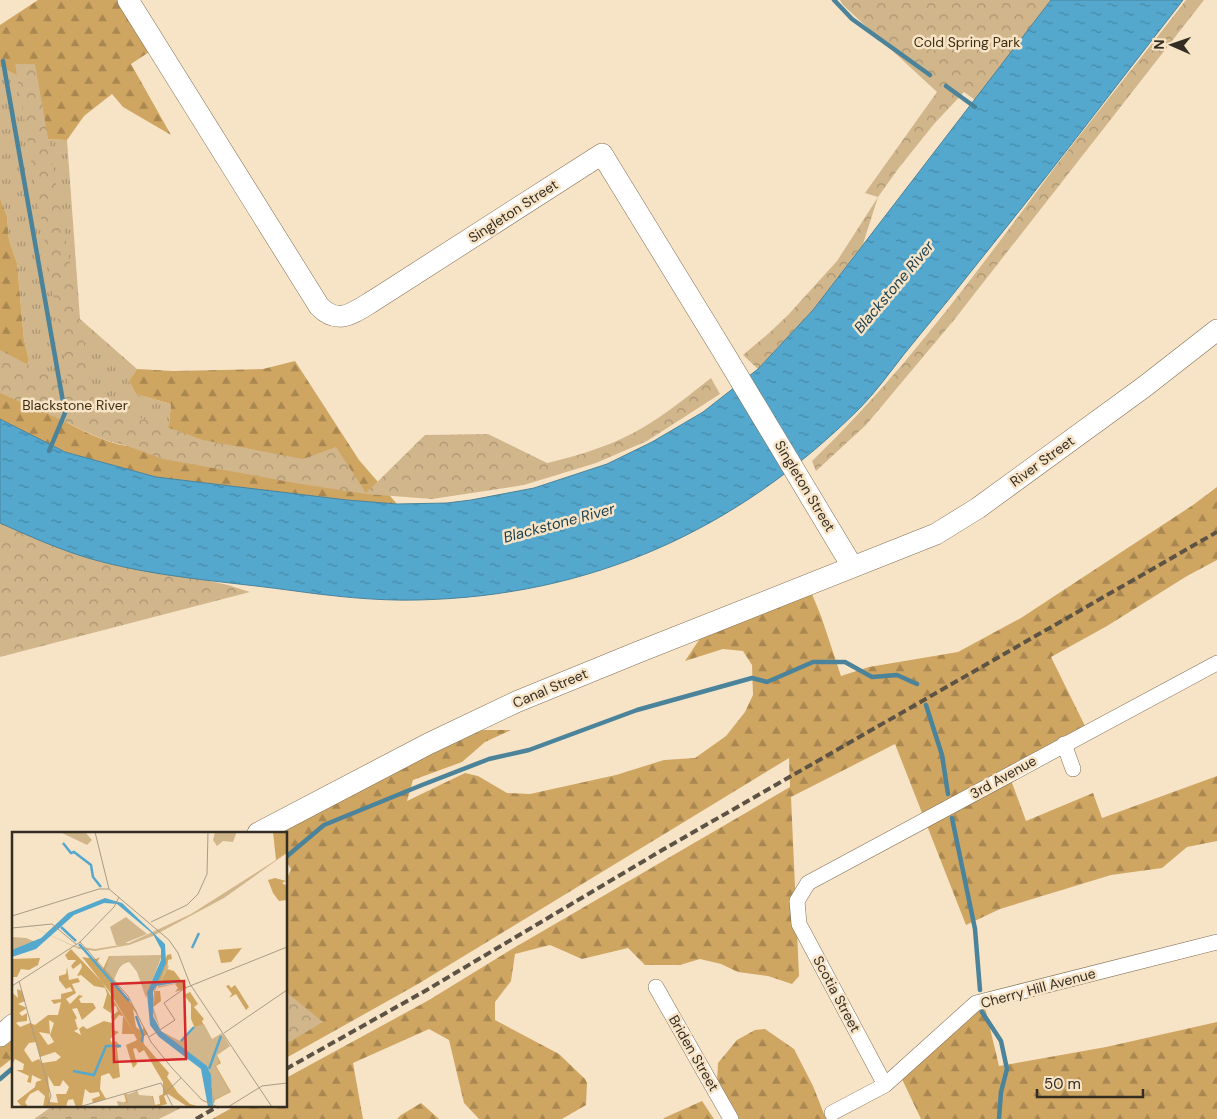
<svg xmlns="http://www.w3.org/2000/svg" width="1217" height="1119" viewBox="0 0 1217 1119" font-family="'DM Sans',sans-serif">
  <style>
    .grass { fill: url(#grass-tufts) }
    .forest { fill: url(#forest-firs) }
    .park { fill: url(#park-crowns) }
    .water { fill: url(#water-ripples); stroke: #4a839a }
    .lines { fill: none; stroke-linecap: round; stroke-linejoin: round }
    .stream { stroke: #4a839a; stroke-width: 4.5 }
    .street-casing { stroke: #806f55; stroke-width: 16 }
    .secondary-casing { stroke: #806f55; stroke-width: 22 }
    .street { stroke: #fff; stroke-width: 15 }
    .secondary { stroke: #fff; stroke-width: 21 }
    .rail { stroke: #5d5345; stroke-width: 4; stroke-dasharray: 8 4; stroke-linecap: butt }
    .labels { text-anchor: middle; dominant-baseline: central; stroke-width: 5; stroke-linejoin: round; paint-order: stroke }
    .park-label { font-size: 14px; fill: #402e10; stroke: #f7e4c7 }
    .street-label { font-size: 14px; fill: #342d22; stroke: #f7e4c7 }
    .water-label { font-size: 15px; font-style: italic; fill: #1c4152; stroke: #f7e4c7 }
    .inset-river { fill: none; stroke: #54a8ce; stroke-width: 2.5 }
    .inset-road { fill: none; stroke: #a99b85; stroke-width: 1 }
    .view { fill: #d62828; fill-opacity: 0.15; stroke: #d62828; stroke-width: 2.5 }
    .inset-edge { fill: none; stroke: #342d22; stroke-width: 2.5 }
  </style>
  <defs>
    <pattern id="grass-tufts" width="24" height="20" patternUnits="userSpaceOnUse" patternTransform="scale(1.25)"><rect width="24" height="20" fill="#d1b68c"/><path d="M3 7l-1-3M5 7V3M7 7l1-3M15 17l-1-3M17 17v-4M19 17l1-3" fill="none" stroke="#aa9472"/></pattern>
    <pattern id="forest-firs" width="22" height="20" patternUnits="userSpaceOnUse" patternTransform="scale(1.25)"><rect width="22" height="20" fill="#cfa562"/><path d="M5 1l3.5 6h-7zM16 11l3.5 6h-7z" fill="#a98750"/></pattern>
    <pattern id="park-crowns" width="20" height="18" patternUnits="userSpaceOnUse" patternTransform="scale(1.25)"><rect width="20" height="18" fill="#d1b68c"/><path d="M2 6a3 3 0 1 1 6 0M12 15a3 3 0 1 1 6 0" fill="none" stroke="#aa9472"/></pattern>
    <pattern id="water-ripples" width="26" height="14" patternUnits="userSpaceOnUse" patternTransform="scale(1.25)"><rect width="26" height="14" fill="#54a8ce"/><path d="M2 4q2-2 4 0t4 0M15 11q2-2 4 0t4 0" fill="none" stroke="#4689a7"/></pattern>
  </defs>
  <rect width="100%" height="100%" fill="#f7e4c7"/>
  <path class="grass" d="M0,67L18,76L40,139L67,140L80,319L137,369L129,381L136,394L171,404L169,425C161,431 150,442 141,445C114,453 47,411 21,397L19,384L29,360L24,340L17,263L9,240L7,216L0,198Z"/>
  <path class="forest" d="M38,0H133L161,44L131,64L171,135L123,107L112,94L84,116L67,140L40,139L18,76L0,67V25Z
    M0,198L7,216L9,240L17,263L24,340L29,360L19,384L21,397C47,411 114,454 141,445C149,443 162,430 169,425L171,404L136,394L129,381L137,369L173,371L263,369L295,361L359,460L397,504L309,497L156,477L65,452L0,419Z
    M1217,487V560L1187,576L1107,626L1051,657L1086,728L1008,772L1026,821L1093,793L1102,818L1217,776V841L1187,847L1162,868L1111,875L1000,909L966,925L895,744L791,797L799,976L792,984L768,976L738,972L721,964L700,959L680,965H645L628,948L582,959L550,945L515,954L511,981L495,1002V1020L559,1054L585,1079L587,1083L586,1105L562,1119H479L464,1103L449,1040L429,1029L353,1063L363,1119H212L237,1105H286V1078L429,1000L512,949L790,787L789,758L418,984L286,1058V881L291,869L286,861V833H266L461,735L484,730H511L485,742L462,762L413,780L407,801L465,773L478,776L507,793L530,794L616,775L664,760L695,758L726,736L745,712L753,695L752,665L743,651L723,649L685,661L699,640L712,628L809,587L821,616L841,676L869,667L958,652L1021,618L1193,505Z
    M984,1003L999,1066L1106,1047L1217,1022V1119H921L901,1077Z
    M14,1029V1057L0,1068V1041Z
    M765,1029L794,1049L813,1086L826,1119H727L717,1084L718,1063L737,1040L755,1030Z
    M702,1101L714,1119H663L664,1118Z
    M421,1103L439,1119H397L401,1115Z"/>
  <path class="park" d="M840,0H1051L975,100L964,92L934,124L898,169L878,197L863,244L813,310L758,369L743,355L769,333L788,315L837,261L878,197L865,193L937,92L843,5Z
    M1186,0H1204L954,320L866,425L816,471L812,461C904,373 979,269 1055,167C1098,111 1143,56 1186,0Z
    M15,64H35L94,401L203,440L303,459L336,447L366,493L425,435L488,434L547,463C572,457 597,450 621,439C654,424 683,400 711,378L720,394L647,441L596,463L524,485L432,499L366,494L301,484L163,459L89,432L0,393V350L69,386Z
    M0,519L182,575L228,585L250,592L0,657Z
    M286,992L323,1022L286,1044Z
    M54,1105H187L159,1119H34Z"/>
  <path class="water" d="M1051,0H1183C1112,91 1042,184 969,274C948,301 926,327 905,353C890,372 876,392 859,409C736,531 591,596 418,600C374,601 331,596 288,590C221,581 153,577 88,558C58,549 29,536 0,523V419L65,452L156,477L347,500L397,504L447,503L471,500L534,488L607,464L652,442L703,412L758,369L813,310Z"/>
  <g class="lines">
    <path class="stream" d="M834,0L852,19L930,75
      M3,61L65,413L49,451
      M946,86L975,107
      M926,705L942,755L948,794
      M952,818L975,929L980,990
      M286,857L324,825L422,785L489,759L529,750L637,710L752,678L767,682L813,662H845L872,677L897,675L917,684
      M982,1012L1001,1041L1007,1069L1001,1092L999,1119
      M0,1079L14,1067"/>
    <defs>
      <path id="street" d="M1064,744L1073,769
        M656,987L731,1119
        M885,1085L799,924L797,901L808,883L1217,663
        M832,1113L885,1085L976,1003L1217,942"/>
      <path id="secondary" d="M128,0L319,306C338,326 353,313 373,301L602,154L724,353L852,566
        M258,833L428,744L516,702L636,653L936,534L978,508L1144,387L1217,330
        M0,1036L14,1024"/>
    </defs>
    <use href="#street" class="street-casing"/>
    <use href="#secondary" class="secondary-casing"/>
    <use href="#street" class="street"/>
    <use href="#secondary" class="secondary"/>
    <path class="rail" d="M286,1069L425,991L664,849L1217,532
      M196,1119L220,1105"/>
  </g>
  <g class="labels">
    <g class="park-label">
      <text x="967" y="42">Cold Spring Park</text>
      <text x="75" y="405">Blackstone River</text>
    </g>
    <g class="street-label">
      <text transform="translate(513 211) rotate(-33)">Singleton Street</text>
      <text transform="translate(1042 461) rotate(-36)">River Street</text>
      <text transform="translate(805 486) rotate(59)">Singleton Street</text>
      <text transform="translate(550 688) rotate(-23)">Canal Street</text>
      <text transform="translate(1003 777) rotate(-29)">3rd Avenue</text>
      <text transform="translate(1038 988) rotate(-15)">Cherry Hill Avenue</text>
      <text transform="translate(837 994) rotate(62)">Scotia Street</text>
      <text transform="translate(694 1053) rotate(60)">Briden Street</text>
    </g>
    <g class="water-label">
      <text transform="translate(894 287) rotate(-50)">Blackstone River</text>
      <text transform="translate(559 523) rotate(-15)">Blackstone River</text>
    </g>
  </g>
  <g transform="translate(12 832)">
    <rect width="275" height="275" fill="#f7e4c7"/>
    <path d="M261,0H275V21L264,28ZM263,46L274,49L270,51L275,54V68L267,69L261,61L256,48ZM230,116L219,130L209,131L206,118ZM59,117L90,150L123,202L97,159L70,125L84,127L88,125L85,130L91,137L97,124H111L118,129L109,133L101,147L124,178L126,183L121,177L124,195L129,199L132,195L136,202L130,205L132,212L157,241L155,245L166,261L178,272L188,275H176L156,262L152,264L155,272L144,275H107L105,270L110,272L114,269L112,262L120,263L125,258L127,264H141L143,273L148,272L147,264L151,262V250L132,218L127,221L124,216L121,217L125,232L121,236L114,213L125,208L122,202H110L111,184L107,183L102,189L99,185L106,179L104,174L100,175L99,181L91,176L95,162L93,156L82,154L69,143L65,144L70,135L69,131L61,137L59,134L64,128H56L53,123ZM159,122L160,127L156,128L155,137L162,139L175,156L163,160L166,156L163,152L167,149L146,151L143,159H148L149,169L140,176L143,154L155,123ZM28,126L26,133L17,138L9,137L5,145H0V127ZM55,135L57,148L66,146L68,150L60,152L64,161L54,167L58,172L67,163L71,164L67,167L69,171H81L84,176L70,188L65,176L60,177L65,186L63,188L66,197L62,199L69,203L67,197L71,194L75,197L92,189L100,191L101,198L107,200L98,207L100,211L104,209L109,215L105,216L108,245L101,247L97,241L89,244L88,257L94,267L81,271L80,267L88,264L87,260L78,261L73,257L70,274L64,275L61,267L56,268L54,275H31L33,264L26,258L18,262L13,270L16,275H10L5,269L23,255L24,250L30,248L20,243L19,251L15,250L17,244L4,238H11L12,232L3,227L0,233V160L6,166L5,157L10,159L13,169L6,172L15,176L7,181L10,184L15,181V189L6,190L4,191L8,195L18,191L23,193L36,183H46L49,170L42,172L39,168L49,167V162L61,159L58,155L54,157L47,148V144L54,142ZM37,188L42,191L38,203L42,210L36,213L27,200L38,202ZM24,210L28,225L43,220L49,225L44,229L30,231L27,227L20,230L12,218L17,211ZM36,244L42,254H48L51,248L57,255L54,262H44L46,271L38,270ZM217,153L219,156L223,153L227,159L237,175L234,178L224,162L217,166L220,162L214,154ZM178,160L186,172L182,175L192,187L190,189L198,208L218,214L205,223L209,231L204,234L219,260L203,268L201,273L199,235L179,187V172L172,163Z" fill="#cfa562" fill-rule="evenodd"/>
    <path d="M48,0H73L80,8L75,13ZM203,0H224V2L221,10L211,9L205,14L201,8Z" fill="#d1b68c"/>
    <path d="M275,21L212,66L141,104L117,113L83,119L67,117L0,85L62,114L83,117L108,113H104L98,95L114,85L135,102L113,111H117L179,82ZM0,105L14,106L24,110L0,124ZM150,123L134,166L125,140L118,131L115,129L107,136L102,148L93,138L98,124ZM154,133L157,134L147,154L167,151L146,156L141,174L148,196L142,184L140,178L141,169ZM192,192L200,207L210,201L218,214L205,223L207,231L203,234L218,260L203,267V272L197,237L149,199L168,209L182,195ZM125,259L127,263L140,264L143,275H107L105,269L116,271L114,263Z" fill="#d1b68c"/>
    <path d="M93,66L110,71L153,112L154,131L141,160V184L149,199L195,234L199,243L201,275H196L189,237L147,205L138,193L135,161L149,128V117L141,102L105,72L92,71L62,83L24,117L0,125V118L29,106L56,81Z" fill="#54a8ce"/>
    <path class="inset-river" d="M51,11L59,21L62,20L79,33L81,45L89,55M49,95L64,109M67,112L117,169M180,116L187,101M142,153L168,149M124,184L131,203L130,210M169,209L182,195M197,237L209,204M61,239L82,243L94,214H109"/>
    <path class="inset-road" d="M83,0L97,57M0,84L87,57H97L157,108L166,121L178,152L260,275M139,90L175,73L186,62L195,42L196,0M0,96L40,92L65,113M68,110L116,164L139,210L160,236L190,268L206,275M7,149L39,264L35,275M0,154L68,110L102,75L107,65M212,201L275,158M137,205L163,188L152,171L173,156L275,115M155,259L169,246M67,275L149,251L161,275M216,275L250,254L275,251"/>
    <path class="view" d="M172,149L174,227L102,230L100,152Z"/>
    <rect width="275" height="275" class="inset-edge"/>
  </g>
  <g transform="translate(1172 45) rotate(272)" stroke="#f7e4c7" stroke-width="4" paint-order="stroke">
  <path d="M0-4L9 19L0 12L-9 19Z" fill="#342d22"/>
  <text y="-8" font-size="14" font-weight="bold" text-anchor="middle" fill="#342d22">N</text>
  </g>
  <path d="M1037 1089v8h106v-8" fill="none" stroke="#342d22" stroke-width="2.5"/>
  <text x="1044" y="1089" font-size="15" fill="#342d22" stroke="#f7e4c7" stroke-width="4" paint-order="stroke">50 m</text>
</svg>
